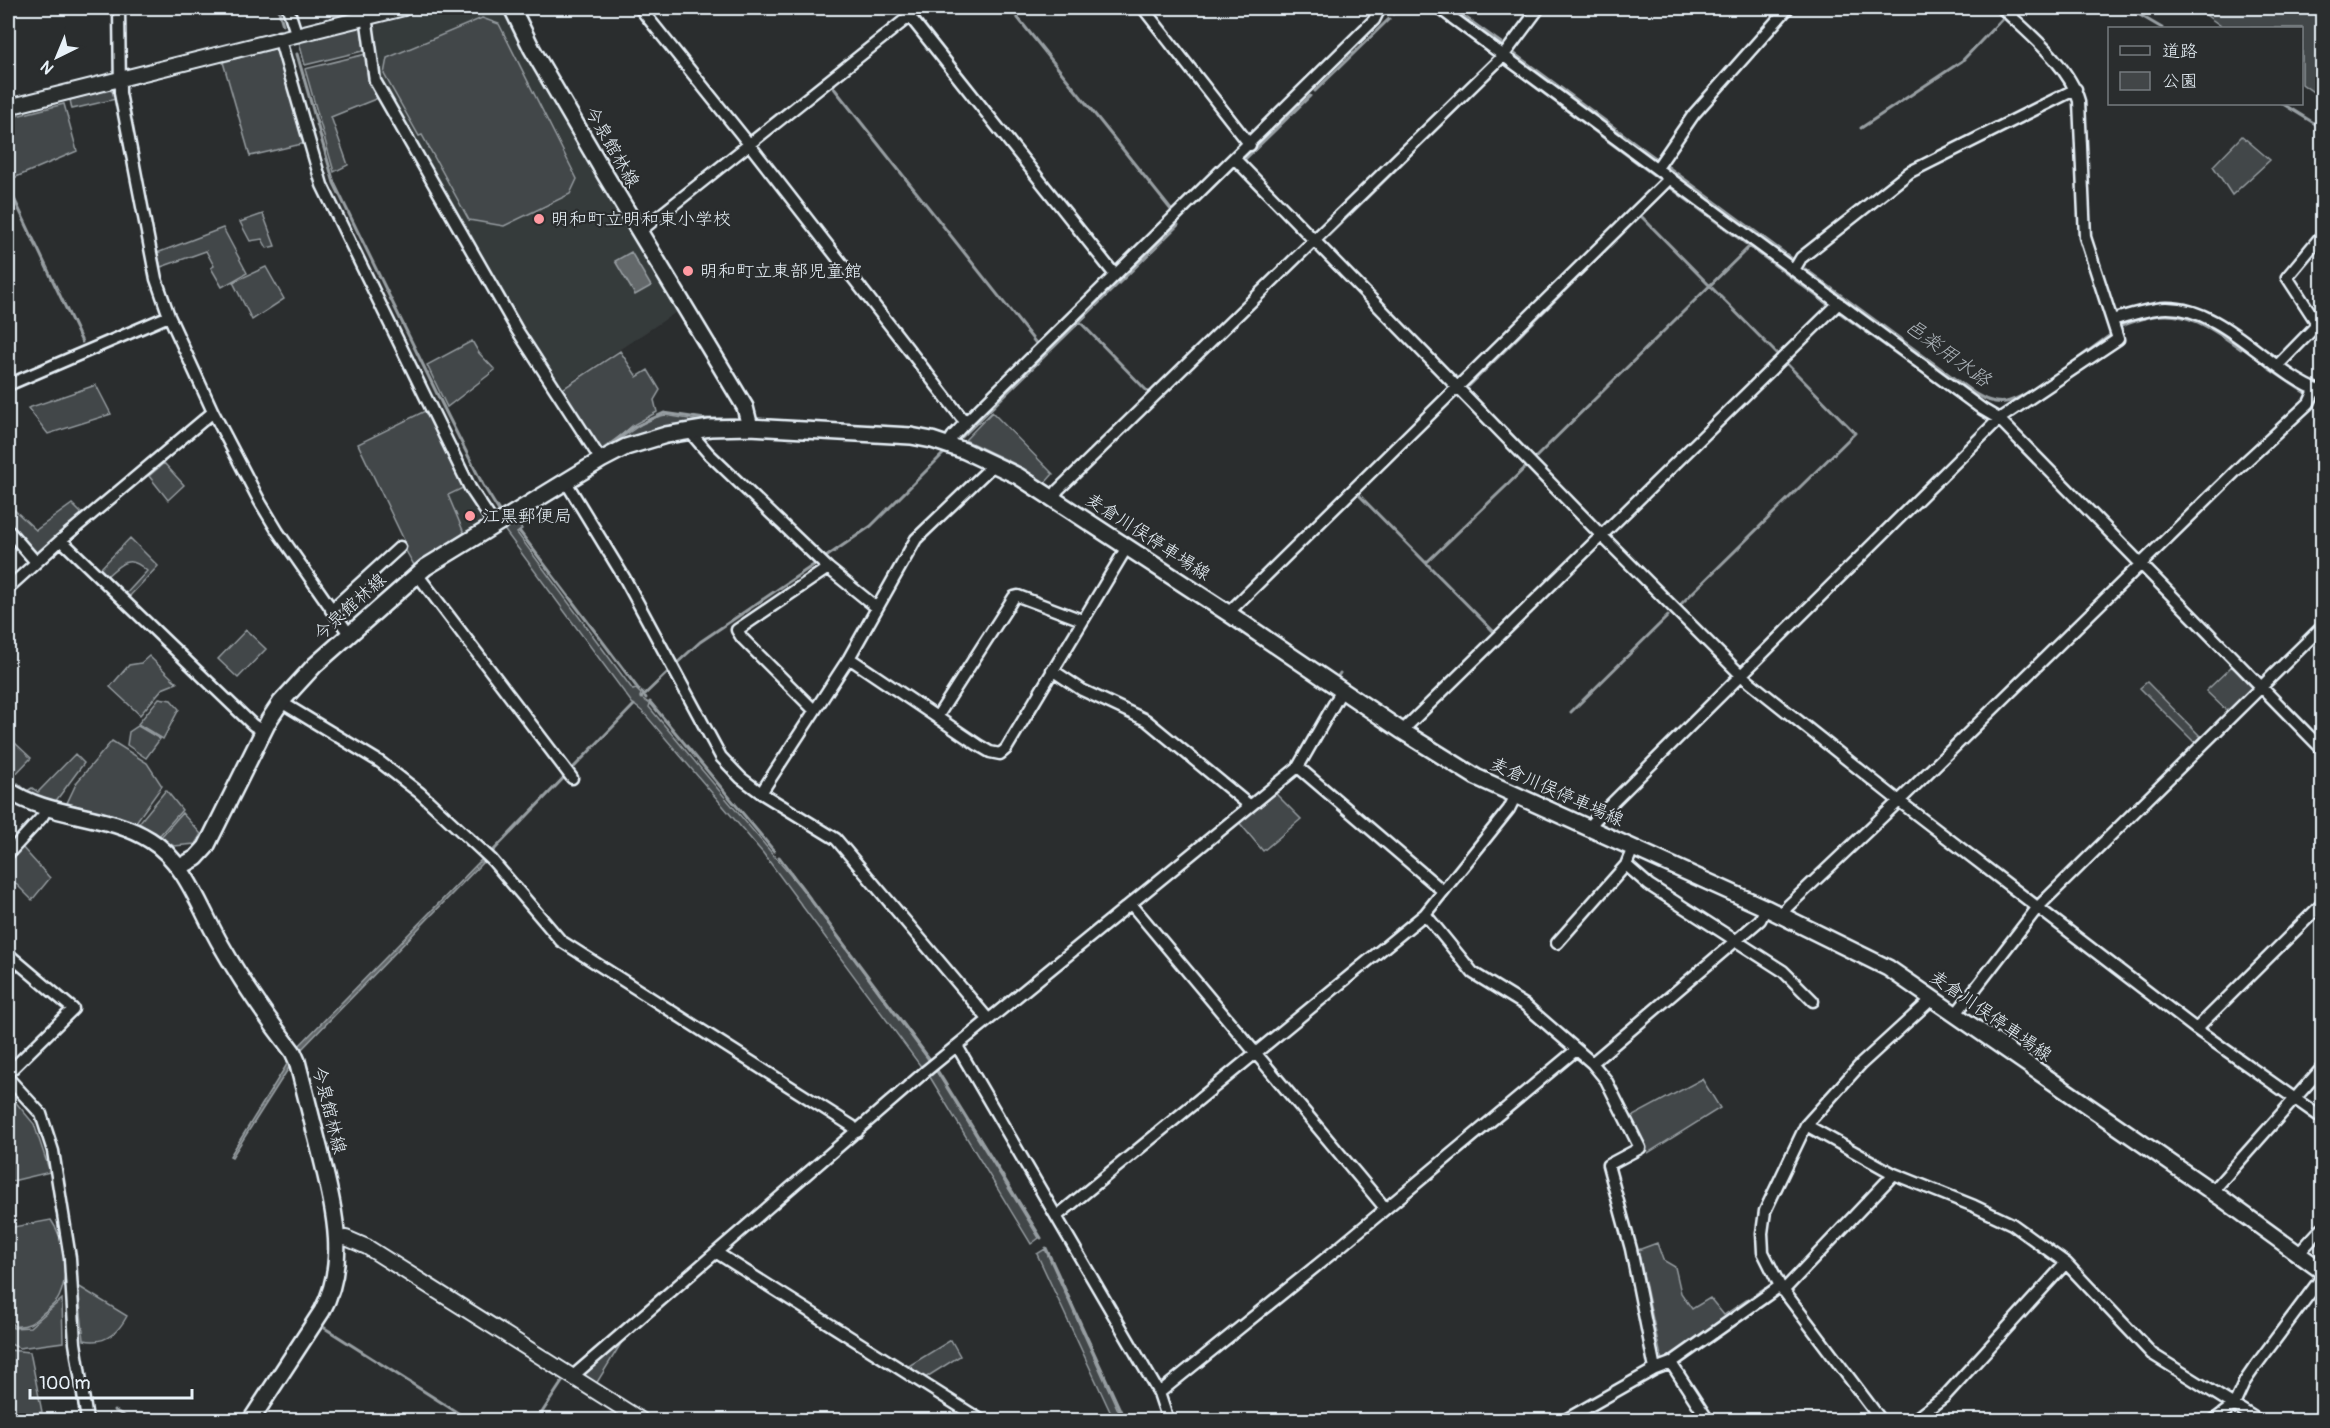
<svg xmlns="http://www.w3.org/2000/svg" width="2330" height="1428" viewBox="0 0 2330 1428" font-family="Pangolin,'Klee One',sans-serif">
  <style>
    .built { fill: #363a3b }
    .green { fill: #424648; stroke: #959ca0; stroke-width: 1.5 }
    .water { fill: #63686b; stroke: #989fa3; stroke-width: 1.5 }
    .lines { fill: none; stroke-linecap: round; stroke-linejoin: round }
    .stream { stroke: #989fa3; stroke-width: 3 }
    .minor-casing { stroke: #e8f1f8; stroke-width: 15 }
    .tertiary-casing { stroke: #e8f1f8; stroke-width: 18 }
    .secondary-casing { stroke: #e8f1f8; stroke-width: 20 }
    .minor { stroke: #2a2d2e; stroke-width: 10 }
    .tertiary { stroke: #2a2d2e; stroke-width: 14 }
    .secondary { stroke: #2a2d2e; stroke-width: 15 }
    .poi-dot { fill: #ff9aa2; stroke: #2a2d2e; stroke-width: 2 }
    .labels { text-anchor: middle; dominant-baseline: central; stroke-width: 4.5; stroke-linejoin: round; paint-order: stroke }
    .street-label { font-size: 18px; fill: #e8f1f8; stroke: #2a2d2e }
    .poi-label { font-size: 18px; fill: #e8f1f8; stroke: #2a2d2e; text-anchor: start }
    .water-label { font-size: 20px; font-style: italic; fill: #acb3b9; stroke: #2a2d2e }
  </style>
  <rect width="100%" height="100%" fill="#2a2d2e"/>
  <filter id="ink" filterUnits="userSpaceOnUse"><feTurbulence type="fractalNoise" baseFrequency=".0167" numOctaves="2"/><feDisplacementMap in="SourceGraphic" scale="12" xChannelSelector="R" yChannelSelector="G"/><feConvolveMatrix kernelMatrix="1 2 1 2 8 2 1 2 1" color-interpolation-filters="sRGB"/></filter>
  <g filter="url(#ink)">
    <path class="built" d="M445,8H504L523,50L602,187L678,311L561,388L521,329L434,180L381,80L374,28L378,24Z
      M465,487L475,505L487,520L464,533L447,495Z"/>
    <path class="green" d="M2196,8H2316L2322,12V98L2302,84V28H2224Z
      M482,18L499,24L577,179L570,194L504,226L469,220L422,135L419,136L384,74L387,58Z
      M363,26L367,50L305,65L299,42Z
      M278,48L306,143L250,156L223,62Z
      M366,54L370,83L378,98L331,117L348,165L334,172L305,69Z
      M109,89L116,95V99L72,109L70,100Z
      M64,104L77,151L9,180L8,118Z
      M2242,136L2270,160L2232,195L2213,166Z
      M263,214L275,246L267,248L262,239L250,241L240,222Z
      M223,228L247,273L222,287L211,268L214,266L206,251L161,267L157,253Z
      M266,267L284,299L252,320L233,282Z
      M472,341L479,353L495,370L447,407L427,365Z
      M620,351L637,377L648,370L660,390L654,400L657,412L633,425L605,449L649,419L665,415L708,422L676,426L645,433L602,451L561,390Z
      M96,385L111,414L48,434L28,408Z
      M427,410L465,487L448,495L464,533L414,565L401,542L404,540L358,444Z
      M992,412L1053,474L1045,483L1017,465L965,440Z
      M164,463L184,485L168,500L149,476Z
      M8,504L36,530L72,504L83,515L37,554L8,523Z
      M515,521L522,529L517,533L633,690L636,689L641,694L640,697L650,704L649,707L802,889L930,1062L922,1068L763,853L644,713L632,703L503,528Z
      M130,538L158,566L127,599L124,596L147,571C129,554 121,563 106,577L99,570Z
      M246,630L266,649L238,678L218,659Z
      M149,656L177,683L162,689L140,715L110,687L129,665L141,663Z
      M2232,666L2252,686V690L2228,712L2206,691Z
      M2147,682L2202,738L2196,744L2140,688Z
      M159,698L171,700L179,709L163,739L138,724Z
      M138,726L160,739L146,758L127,745L129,732Z
      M112,741L147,763L162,786L136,822L67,803L77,782Z
      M8,743H15L31,758L8,782Z
      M75,754L84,763L55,802L16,787L18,783L27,791L32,788L38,792Z
      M166,790L182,810L159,836L139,823Z
      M1275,793L1301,819L1263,851L1238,821Z
      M182,813L201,834L195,844L174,846L160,838Z
      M21,846L50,878L32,900L8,876V861Z
      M936,1071L1039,1238L1031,1244L930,1077Z
      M1702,1079L1720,1108L1648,1153L1631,1117Z
      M8,1093L34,1124L50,1172L8,1182Z
      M51,1220C65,1240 70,1274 59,1297C56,1304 48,1309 42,1314C33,1323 28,1327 14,1326L8,1319V1228Z
      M1657,1243L1663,1260L1675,1267L1681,1293L1692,1309L1710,1298L1724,1315L1764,1288L1767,1292L1681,1352L1662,1361L1638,1250Z
      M1045,1249L1122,1419L1114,1420L1037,1254Z
      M78,1286L127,1316C118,1333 105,1345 84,1340Z
      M62,1299L63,1342L19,1348L8,1343V1321L13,1328L30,1327Z
      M625,1337L596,1384L585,1377L586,1371Z
      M951,1340L960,1356L925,1378L907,1367Z
      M8,1350L30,1352L42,1412L32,1414V1420H8Z"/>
    <path class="water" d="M631,252L651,286L635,295L615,261Z
      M481,860L483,862L299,1052L232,1157L230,1156L297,1048Z"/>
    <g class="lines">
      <path class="stream" d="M278,8L283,25
        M930,8L918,17L1113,264
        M1010,8L1172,211
        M1429,8L1662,181
        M1452,8L1504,45
        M2114,8L2121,12L2138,14L2162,28
        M1394,14L1401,8
        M874,51L909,24
        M1512,52L1654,157
        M297,54L334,183L445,410L483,485L499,511
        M836,81L833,87L1039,347
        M1315,91L1389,19
        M2283,104L2322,128
        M1861,128L1962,61L2003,18
        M1244,160L1310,96
        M1664,164L1795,261
        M1667,185L1830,306
        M8,186L82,342
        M1641,216L1779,356
        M1324,240L1499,68
        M1805,269L1974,393C1984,399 1994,404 2006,402C2030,397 2086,352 2109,336
        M1836,310L1973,409
        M1080,322L1149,393
        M2121,326C2132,322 2143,318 2154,316C2188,310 2214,330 2241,349
        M2268,368L2304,392
        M1469,386L1669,187
        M2317,399L2322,401
        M962,437L1178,225
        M605,448L632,428L664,413L705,419H735
        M1534,459L1750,246
        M1359,491L1357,493L1495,633
        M520,532L639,690
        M823,559L871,526L945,452
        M1427,562L1527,466
        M1682,603L1855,433L1786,363
        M676,664L700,642L818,562
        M1338,676L1340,673
        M642,692L646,698
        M641,698L670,670
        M650,702L774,851
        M1571,712L1668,616
        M493,851L634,705
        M779,857L931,1061
        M935,1067L1041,1238
        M1046,1248L1122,1414
        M323,1327L469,1420
        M114,1410L131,1420
        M537,1420L562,1382"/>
      <defs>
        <path id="minor" d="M119,8L120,93L156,279L169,316L213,412L260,502L278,532L349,634
          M288,8L296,33
          M640,8L749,144L961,417L967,421
          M903,8L1115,275
          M1143,8L1250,145
          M1439,8L1982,409L1999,419L2322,749
          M366,16L375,81L517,330L601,460
          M279,37L322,185L470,488L494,524
          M1235,159L1602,536L1742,676L1899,801L2196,1029L2322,1118
          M1657,168L1694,114L1788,8
          M639,232L920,8
          M1794,270L1801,258L1910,172L2076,89
          M2112,320C2129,315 2147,309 2166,308C2225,307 2269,373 2322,392
          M2277,366L2315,327V320L2287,277L2322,235
          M8,385L169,316
          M690,432L708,453L828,568L876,607
          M947,445L953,436L967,421L1374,20L1380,8
          M566,482L625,579L721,757L741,778L761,793L836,839L988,1019
          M1053,498L1058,490L1504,55L1539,8
          M8,530L36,562
          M61,540L253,725L263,731
          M417,574L572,778
          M8,588L61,540L213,412
          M331,610L400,547
          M1228,613L1670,178
          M849,658L978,745L990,752L1000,754L1006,749L1127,547
          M1052,670L1082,690L1146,720L1249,805
          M281,702L380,762L420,793L492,860L561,941L852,1126L857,1132
          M814,710L742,638L737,630L828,568
          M937,717L1014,597L1018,596L1082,620
          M1402,731L1839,303
          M1298,767L1443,891
          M761,793L849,658L916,539L989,469L993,463
          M1589,828L1596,819L1999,419L2118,339L2085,237L2079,101C2069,65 2028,33 2002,8
          M8,854L42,817L48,807
          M1626,865L1649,885L1783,971L1813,1001
          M1131,904L1385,1208
          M1425,914L1473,973L1525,1005L1592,1063L1760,920L1766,908
          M1781,915L1788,906L1899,801L2242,465L2309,403L2315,390
          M1557,943L1626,865L1633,848
          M8,954L73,1009L8,1073
          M1955,1015L2038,907L2322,627
          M2196,1029L2322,904
          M957,1046L1159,1393L1168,1420
          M1592,1063L1606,1080L1640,1148L1608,1165L1631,1249L1655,1369
          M8,1078L41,1114L53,1151L70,1258L75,1343L87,1420
          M1806,1125L1894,1174L1974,1206L2012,1224L2066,1263L2152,1354L2258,1420
          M2212,1192L2322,1068
          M1057,1216L1425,914L1509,809L1516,795
          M717,1253L981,1420
          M2299,1253L2322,1228
          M1783,1291L1894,1174
          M1671,1363L1708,1420
          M573,1376L927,1070L1298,767L1342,690
          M1159,1393L1341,1246L1576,1050
          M1565,1420L1655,1369L1671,1363L1780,1286
          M1881,1420L1780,1286L1763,1252L1762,1233L1765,1211L1806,1125L1861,1064L1932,999
          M1914,1420L1945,1396L2066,1263
          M2214,1420L2234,1405L2245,1381L2254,1368L2322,1277"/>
        <path id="tertiary" d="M8,107L404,8
          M337,1239L346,1238L367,1247L641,1420"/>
        <path id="secondary" d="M512,8L532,49L606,176L745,407L750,427
          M8,790C49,818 107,813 150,840C186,862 200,909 221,945C242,982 267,1018 293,1052L297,1061C305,1092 313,1123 321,1155C333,1206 349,1262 322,1311L251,1420
          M180,867L196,858L206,847L269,720L281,702L315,665L426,567L601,460L626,447L666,435L710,428L750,427L911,436L932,440L965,451L1018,476L1228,613L1402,731L1476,777L1766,908L1888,968L2220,1197L2322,1271"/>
      </defs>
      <use href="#minor" class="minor-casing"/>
      <use href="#tertiary" class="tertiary-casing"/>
      <use href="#secondary" class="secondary-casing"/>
      <use href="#minor" class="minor"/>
      <use href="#tertiary" class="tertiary"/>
      <use href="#secondary" class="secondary"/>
    </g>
  </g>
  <g class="poi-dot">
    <circle cx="539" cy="219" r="6"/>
    <circle cx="688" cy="271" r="6"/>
    <circle cx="470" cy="516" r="6"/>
  </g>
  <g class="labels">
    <g class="street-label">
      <text transform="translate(612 147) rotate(60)">今泉館林線</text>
      <text transform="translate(1148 537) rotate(33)">麦倉川俣停車場線</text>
      <text transform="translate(350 607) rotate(-42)">今泉館林線</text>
      <text transform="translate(1557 792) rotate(24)">麦倉川俣停車場線</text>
      <text transform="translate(1991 1016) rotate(35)">麦倉川俣停車場線</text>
      <text transform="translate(329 1110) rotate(76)">今泉館林線</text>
    </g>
    <g class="poi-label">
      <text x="551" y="219">明和町立明和東小学校</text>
      <text x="700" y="271">明和町立東部児童館</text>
      <text x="482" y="516">江黒郵便局</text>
    </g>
    <g class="water-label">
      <text transform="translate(1948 353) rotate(36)">邑楽用水路</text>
    </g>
  </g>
  <rect width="2330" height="1428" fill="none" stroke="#2a2d2e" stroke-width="30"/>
  <rect x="15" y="15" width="2300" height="1398" fill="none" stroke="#e8f1f8" stroke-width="2" filter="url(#ink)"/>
  <rect x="2108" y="27" width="195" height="78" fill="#2a2d2e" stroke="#767b7f" stroke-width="1.5"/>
  <rect x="2120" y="46" width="30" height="9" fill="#2a2d2e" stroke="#767b7f" stroke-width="1.5"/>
  <text x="2162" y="57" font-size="18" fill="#e8f1f8">道路</text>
  <rect x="2120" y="72" width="30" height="18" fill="#424648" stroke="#767b7f" stroke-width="1.5"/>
  <text x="2162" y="87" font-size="18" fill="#e8f1f8">公園</text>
  <g transform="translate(57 57) rotate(223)" stroke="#2a2d2e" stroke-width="4.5" paint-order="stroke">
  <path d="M0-4.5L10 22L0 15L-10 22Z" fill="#e8f1f8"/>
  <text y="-9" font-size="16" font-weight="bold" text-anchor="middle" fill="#e8f1f8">N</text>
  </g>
  <path d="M30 1389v9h162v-9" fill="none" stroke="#e8f1f8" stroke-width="3"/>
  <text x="39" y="1389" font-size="18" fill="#e8f1f8" stroke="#2a2d2e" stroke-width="4.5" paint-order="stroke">100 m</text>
</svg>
